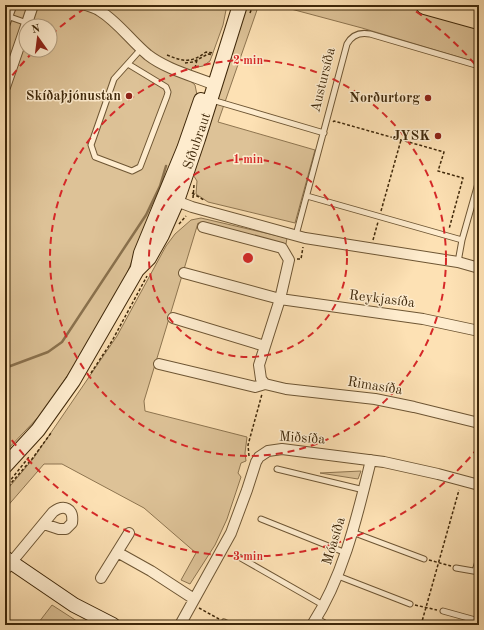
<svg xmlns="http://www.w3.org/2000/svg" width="484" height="630" viewBox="0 0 484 630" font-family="'Old Standard TT',serif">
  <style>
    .green { fill: #ddc297; stroke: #8e7550; fill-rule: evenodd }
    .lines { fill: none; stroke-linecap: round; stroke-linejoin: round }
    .stream { stroke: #8a714d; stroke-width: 2.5 }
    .lane-casing { stroke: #6e5634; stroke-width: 7 }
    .street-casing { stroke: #6e5634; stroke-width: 12 }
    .secondary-casing { stroke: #3f280a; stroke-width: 16 }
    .highway-casing { stroke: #3f280a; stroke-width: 20 }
    .path { stroke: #3f280a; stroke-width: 1.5; stroke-dasharray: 3 2; stroke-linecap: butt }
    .lane { stroke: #feecce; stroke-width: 5 }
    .street { stroke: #feecce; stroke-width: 10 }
    .secondary { stroke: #feecce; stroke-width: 14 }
    .highway { stroke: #fde1b4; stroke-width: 18 }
    .ring { fill: none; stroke: #d62828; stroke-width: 2; stroke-dasharray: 7 5 }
    .poi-dot { fill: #8f2418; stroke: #feecce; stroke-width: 1.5 }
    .labels { text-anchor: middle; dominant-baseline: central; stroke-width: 3; stroke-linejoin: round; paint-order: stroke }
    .street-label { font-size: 14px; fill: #3f280a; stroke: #feecce }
    .poi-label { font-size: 14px; font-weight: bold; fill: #3f280a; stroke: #feecce; text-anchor: end }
    .centre { fill: #d62828; stroke: #feecce; stroke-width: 2 }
    .ring-label { font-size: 12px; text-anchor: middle; font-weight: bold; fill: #d62828; stroke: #feecce; stroke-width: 3; stroke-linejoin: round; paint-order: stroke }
  </style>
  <rect width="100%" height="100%" fill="#fde1b4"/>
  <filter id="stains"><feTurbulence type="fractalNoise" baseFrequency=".005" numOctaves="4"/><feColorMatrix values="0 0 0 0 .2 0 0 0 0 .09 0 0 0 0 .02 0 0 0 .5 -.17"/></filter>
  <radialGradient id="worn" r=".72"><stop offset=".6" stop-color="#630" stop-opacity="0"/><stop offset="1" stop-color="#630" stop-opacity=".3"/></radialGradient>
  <path class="green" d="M5,5H227L223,25L210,61L203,66L192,68L188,79L195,85L197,95L176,156L138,245L123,284L84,350L45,410L5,452ZM26,26H50V50H26Z
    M243,5H260L257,10L218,122L315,150L295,223L208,202L196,194L197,181L190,170Z
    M276,5H403L479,26V63L362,28Z
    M201,218L287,238L286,244L198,223L144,401L145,411L247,437L245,453L246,461L241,463L238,473L241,477L227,519L215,545L190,584L181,580L196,553L144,508L62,464H44L5,509V492L33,459L117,336L166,246L175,234L191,220Z
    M361,471L358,479L320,473Z
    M52,605L83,625H36L39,622Z"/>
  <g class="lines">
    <path class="stream" d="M5,368L48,352L62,342L146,215L160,186L166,166"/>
    <defs>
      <path id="lane" d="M10,17L27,23
        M5,30L14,5
        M128,64L166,87L168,92L167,96L140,167L132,171L95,157L91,145L114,79L141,49
        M212,100L324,133
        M307,196L462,240
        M296,235L347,44C352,35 360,32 370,34L479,66
        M458,262L462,240L479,180
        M277,469L364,490
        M261,519L346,553
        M352,532L424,559
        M239,557L323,605
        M456,568L479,572
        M475,571L479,558
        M338,576L410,604
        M443,611L479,621
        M316,618L328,625
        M224,622L230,625"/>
      <path id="street" d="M86,5C91,7 96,8 100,11C118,22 131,41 148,55C166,69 193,76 215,85
        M26,26L33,5
        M5,87L26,26
        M171,199L192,207L305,238L458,262L479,268
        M203,227L282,248L289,260L280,299L259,365L261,379L265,384L286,389L375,399L414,407L479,423
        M184,273L280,299L423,319L479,331
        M173,318L265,346
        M159,364L255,387L265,384
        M117,552L151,571L194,599
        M5,570L53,512C64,504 74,508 72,523L66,529H59L44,524
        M101,578L129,533
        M180,625L231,533L247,490L256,462L259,457L268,451L282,449L384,462L438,474L479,485
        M312,625C344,575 357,517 371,460"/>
      <path id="secondary" d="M138,267L141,253L184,149L201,100
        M5,466L38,430L73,381L137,270L149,258L162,235L177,201L198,139L240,5
        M5,558L74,605L113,625"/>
      <path id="highway" d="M425,5L479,20"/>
    </defs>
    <use href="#lane" class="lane-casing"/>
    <use href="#street" class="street-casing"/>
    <use href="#secondary" class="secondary-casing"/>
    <use href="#highway" class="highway-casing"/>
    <path class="path" d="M250,13L253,5
      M167,55C184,62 191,63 206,52L214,53
      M185,63L193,62L208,54L213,55
      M195,68L197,60
      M333,122L334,121L444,152L438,171L463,178L449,229
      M192,193L204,200
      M193,198L194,185
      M381,211L401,140
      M179,224L186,216
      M373,240L378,222
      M297,259H301L303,247
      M91,373L112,341L147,276
      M249,456L248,445L262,394
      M5,487L29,457
      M5,490L32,459L51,433
      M429,560L451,566
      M415,605L437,610
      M199,608L219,619
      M421,625L459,490"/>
    <use href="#lane" class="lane"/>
    <use href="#street" class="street"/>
    <use href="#secondary" class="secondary"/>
    <use href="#highway" class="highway"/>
  </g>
  <g class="ring">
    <circle cx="248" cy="258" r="99"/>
    <circle cx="248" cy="258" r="198"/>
    <path d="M478 448A298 298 0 0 1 5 431M5 85A298 298 0 0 1 34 51M51 35A298 298 0 0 1 90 5M406 5A298 298 0 0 1 478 68"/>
  </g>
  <g class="poi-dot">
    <circle cx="129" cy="96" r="4"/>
    <circle cx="428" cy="98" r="4"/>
    <circle cx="438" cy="136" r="4"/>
  </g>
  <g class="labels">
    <g class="street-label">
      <text transform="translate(323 80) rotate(-76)">Austursíða</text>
      <text transform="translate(197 141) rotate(-71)">Síðubraut</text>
      <text transform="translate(382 299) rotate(7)">Reykjasíða</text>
      <text transform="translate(375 386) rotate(9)">Rimasíða</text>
      <text transform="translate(302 438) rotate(4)">Miðsíða</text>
      <text transform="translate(334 541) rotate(-73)">Móasíða</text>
    </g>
    <g class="poi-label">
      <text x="121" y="96">Skíðaþjónustan</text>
      <text x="420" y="98">Norðurtorg</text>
      <text x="430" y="136">JYSK</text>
    </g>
  </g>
  <circle cx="248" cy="258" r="6" class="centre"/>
  <g class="ring-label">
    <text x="248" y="64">2 min</text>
    <text x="248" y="163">1 min</text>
    <text x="248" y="560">3 min</text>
  </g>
  <rect width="484" height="630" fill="none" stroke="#fde1b4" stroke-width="20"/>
  <rect x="6" y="6" width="472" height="618" fill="none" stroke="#3f280a" stroke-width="2"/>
  <rect x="10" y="10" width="464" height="610" fill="none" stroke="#3f280a"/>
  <g transform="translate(38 38) rotate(346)"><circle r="19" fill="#feecce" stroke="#b29e80"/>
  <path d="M0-3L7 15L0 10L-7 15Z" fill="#8f2418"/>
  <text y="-6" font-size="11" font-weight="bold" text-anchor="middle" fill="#3f280a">N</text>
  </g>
  <rect width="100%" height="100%" filter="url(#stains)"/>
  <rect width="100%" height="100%" fill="url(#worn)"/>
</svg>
